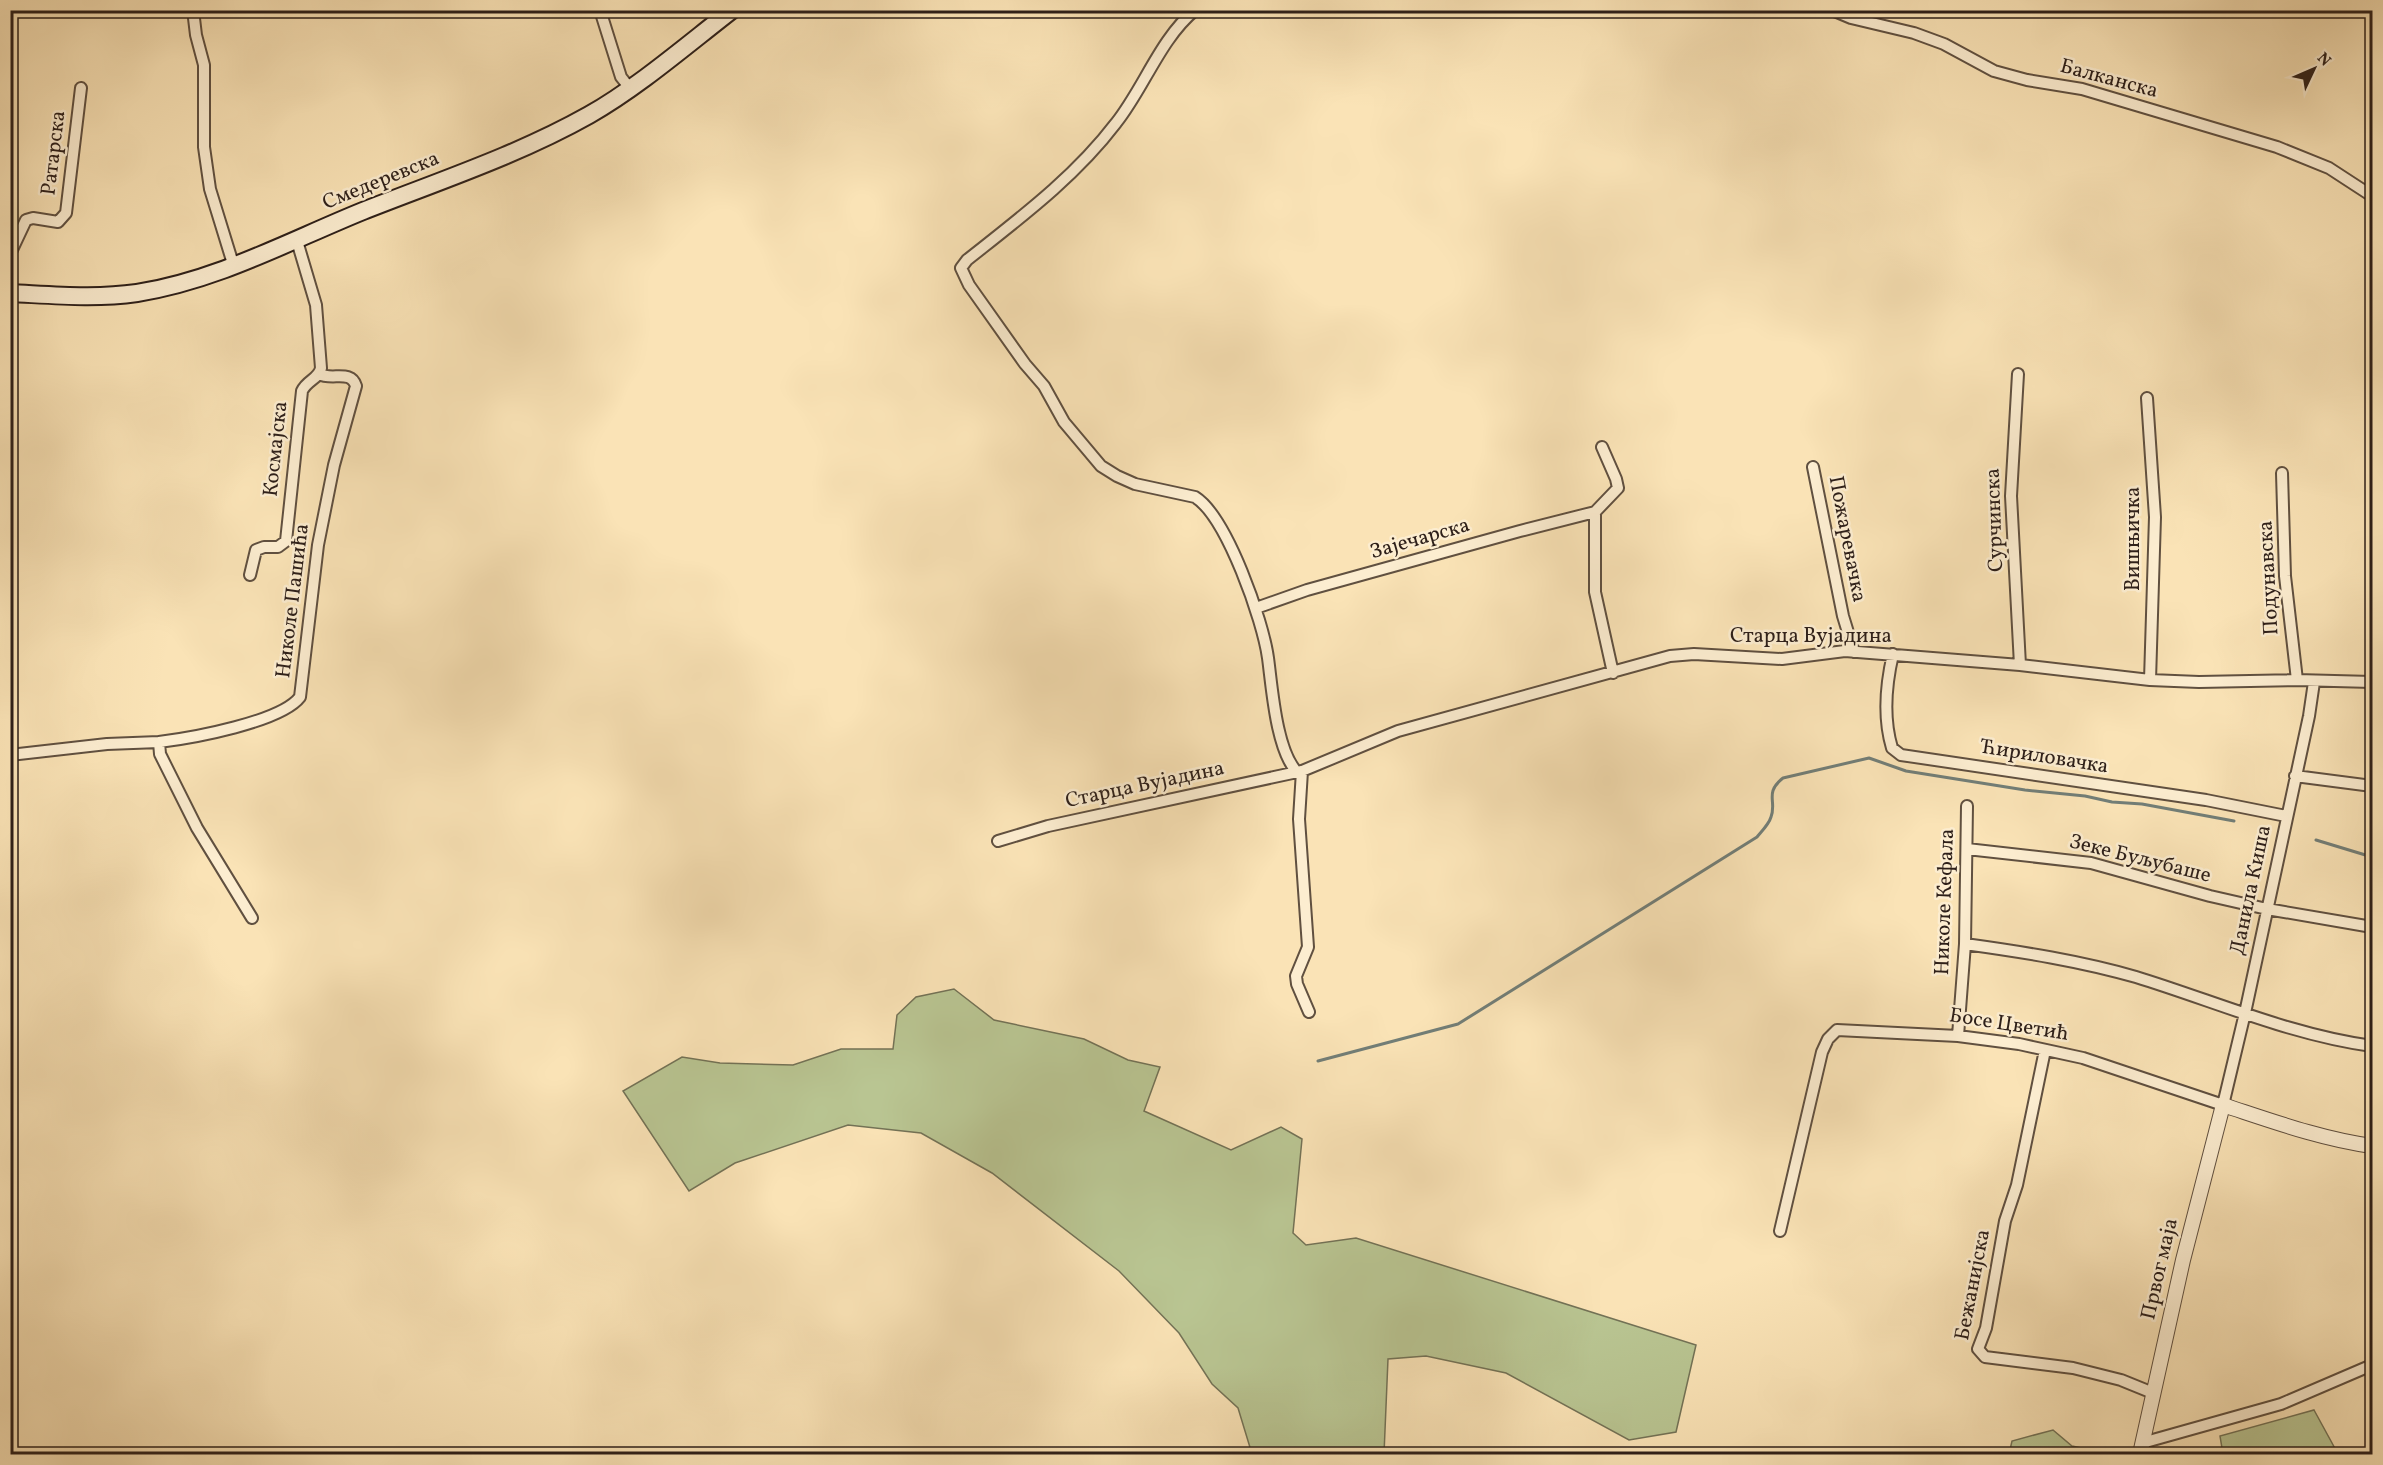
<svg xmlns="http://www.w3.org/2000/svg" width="2383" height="1465" viewBox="0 0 2383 1465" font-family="Vollkorn,serif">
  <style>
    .green { fill: #b9c592; stroke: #737256; stroke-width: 1.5 }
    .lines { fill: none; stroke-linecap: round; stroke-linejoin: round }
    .stream { stroke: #727e77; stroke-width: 3 }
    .minor-casing { stroke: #605040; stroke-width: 14 }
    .tertiary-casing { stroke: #605040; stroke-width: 16 }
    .secondary-casing { stroke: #2d1f19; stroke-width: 20 }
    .minor { stroke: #fcedd0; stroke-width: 10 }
    .tertiary { stroke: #fcedd0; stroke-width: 14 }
    .secondary { stroke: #fcedd0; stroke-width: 16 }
    .labels { text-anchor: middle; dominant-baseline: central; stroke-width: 5; stroke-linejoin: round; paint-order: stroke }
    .street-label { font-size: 21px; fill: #2d1f19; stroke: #fcedd0 }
  </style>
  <rect width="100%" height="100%" fill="#fae3b6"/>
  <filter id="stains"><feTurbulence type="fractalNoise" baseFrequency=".00333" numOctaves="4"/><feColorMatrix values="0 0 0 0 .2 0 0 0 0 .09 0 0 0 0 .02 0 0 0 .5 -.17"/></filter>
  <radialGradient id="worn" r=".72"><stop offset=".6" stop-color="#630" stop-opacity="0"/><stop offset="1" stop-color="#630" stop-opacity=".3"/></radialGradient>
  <path class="green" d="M954,989L994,1020L1084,1039L1128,1060L1160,1067L1144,1111L1231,1150L1281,1127L1302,1139L1293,1233L1306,1245L1356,1238L1696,1345L1676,1432L1629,1440L1506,1373L1426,1356L1388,1359L1384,1454H1252L1238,1408L1212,1384L1179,1333L1119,1271L992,1173L921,1133L848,1125L735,1163L689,1191L623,1091L682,1057L720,1063L793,1065L841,1049H893L897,1015L916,997Z
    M2314,1410L2338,1454H2223L2220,1436Z
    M2053,1430L2072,1446L2095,1451L2125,1449L2124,1454H2009L2012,1441Z"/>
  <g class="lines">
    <path class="stream" d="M2316,840L2372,857
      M1318,1061L1458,1024L1757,837C1762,831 1769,824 1771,817C1777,801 1764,793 1783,778L1869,758L1906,771L2025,790L2085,796L2112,802L2142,804L2234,821"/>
    <defs>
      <path id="minor" d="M193,10L196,35L204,65V147L210,189L234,267
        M600,10L621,77L629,87
        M1195,10C1160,39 1144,88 1116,123C1075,177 1020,218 967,260L961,268L969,285L1025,364L1044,386L1064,422L1101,466L1117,476L1135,484L1195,497C1227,517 1263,621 1268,658C1272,687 1276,750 1297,772
        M1832,10L1851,18L1914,33L1944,44L1994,71L2027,80L2082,89L2277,147L2329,168L2372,196
        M10,254L26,220L33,218L58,222L66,213L81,88
        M2018,374L2011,496L2020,665
        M2147,398L2155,517L2150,680
        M1602,447L1616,479L1618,488L1595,512V592L1613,673
        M1813,467L1843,616L1854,652
        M2282,473L2285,576L2297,680
        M250,575L256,550L264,547H278L286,541L302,391C307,380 319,379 321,368L316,305L297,241
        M1256,608L1307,590L1520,531L1595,512
        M1893,654C1886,684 1883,718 1892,748L1901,755L2206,800L2286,816
        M10,755L107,744L159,742
        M1302,771L1299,819L1308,947L1296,976L1297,984L1309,1012
        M2295,776L2372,786
        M998,841L1048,826L1302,771L1398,731L1670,656L1694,654L1782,659L1845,651L2020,665L2150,680L2199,682L2297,680L2372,682
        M1967,849L2091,863L2210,896L2267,909L2372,927
        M252,918L197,828L160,754L159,742C192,738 281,722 300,697L318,545L334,465L356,386C351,369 332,381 319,374
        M1965,944C2023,952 2080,961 2136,977C2214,1001 2291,1035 2372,1046
        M1958,1036L1965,944L1967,806
        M2045,1050L2017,1185L2005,1221L1986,1328L1978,1349L1985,1357L2073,1368L2121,1380L2153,1393
        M1780,1231L1822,1052L1828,1039L1837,1030L1958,1036L2019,1044L2083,1058L2223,1105L2245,1013L2309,716L2314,682
        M2142,1443L2281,1404L2372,1365"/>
      <path id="tertiary" d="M2140,1454L2183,1260L2223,1105C2272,1121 2321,1139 2372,1146"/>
      <path id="secondary" d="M10,293C53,295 95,299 137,293C218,280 289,241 363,211C439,181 518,155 589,115C637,88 688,44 732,10"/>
    </defs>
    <use href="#minor" class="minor-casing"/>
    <use href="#tertiary" class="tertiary-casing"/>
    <use href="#secondary" class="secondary-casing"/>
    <use href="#minor" class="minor"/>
    <use href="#tertiary" class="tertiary"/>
    <use href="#secondary" class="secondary"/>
  </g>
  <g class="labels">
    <g class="street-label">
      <text transform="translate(2109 79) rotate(15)">Балканска</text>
      <text transform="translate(54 153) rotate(-83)">Ратарска</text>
      <text transform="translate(381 181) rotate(-22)">Смедеревска</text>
      <text transform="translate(276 449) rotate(-84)">Космајска</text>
      <text transform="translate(1995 520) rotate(-92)">Сурчинска</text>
      <text transform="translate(1420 539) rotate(-16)">Зајечарска</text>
      <text transform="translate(1847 539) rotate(79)">Пожаревачка</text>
      <text transform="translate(2133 539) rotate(-90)">Вишњичка</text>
      <text transform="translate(2269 578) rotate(-93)">Подунавска</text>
      <text transform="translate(293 601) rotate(-83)">Николе Пашића</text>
      <text x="1811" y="636">Старца Вујадина</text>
      <text transform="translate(2044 757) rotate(9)">Ћириловачка</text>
      <text transform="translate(1145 785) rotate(-12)">Старца Вујадина</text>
      <text transform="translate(2140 859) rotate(14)">Зеке Буљубаше</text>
      <text transform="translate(2251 890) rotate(-78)">Данила Киша</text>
      <text transform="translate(1945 902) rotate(-88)">Николе Кефала</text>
      <text transform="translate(2009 1025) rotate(9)">Босе Цветић</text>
      <text transform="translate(2160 1269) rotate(-77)">Првог маја</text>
      <text transform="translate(1973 1285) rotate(-79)">Бежанијска</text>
    </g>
  </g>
  <rect width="2383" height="1465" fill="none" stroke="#fae3b6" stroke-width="36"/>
  <rect x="12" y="12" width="2359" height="1441" fill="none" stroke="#2d1f19" stroke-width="3"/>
  <rect x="18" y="18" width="2347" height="1429" fill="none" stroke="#2d1f19" stroke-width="1.5"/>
  <g transform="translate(2314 69) rotate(46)" stroke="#fcedd0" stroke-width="4.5" paint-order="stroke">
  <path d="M0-4.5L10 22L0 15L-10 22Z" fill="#2d1f19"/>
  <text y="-9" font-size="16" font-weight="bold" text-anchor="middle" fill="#2d1f19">N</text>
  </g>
  <rect width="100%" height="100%" filter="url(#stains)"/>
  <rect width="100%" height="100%" fill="url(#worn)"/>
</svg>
